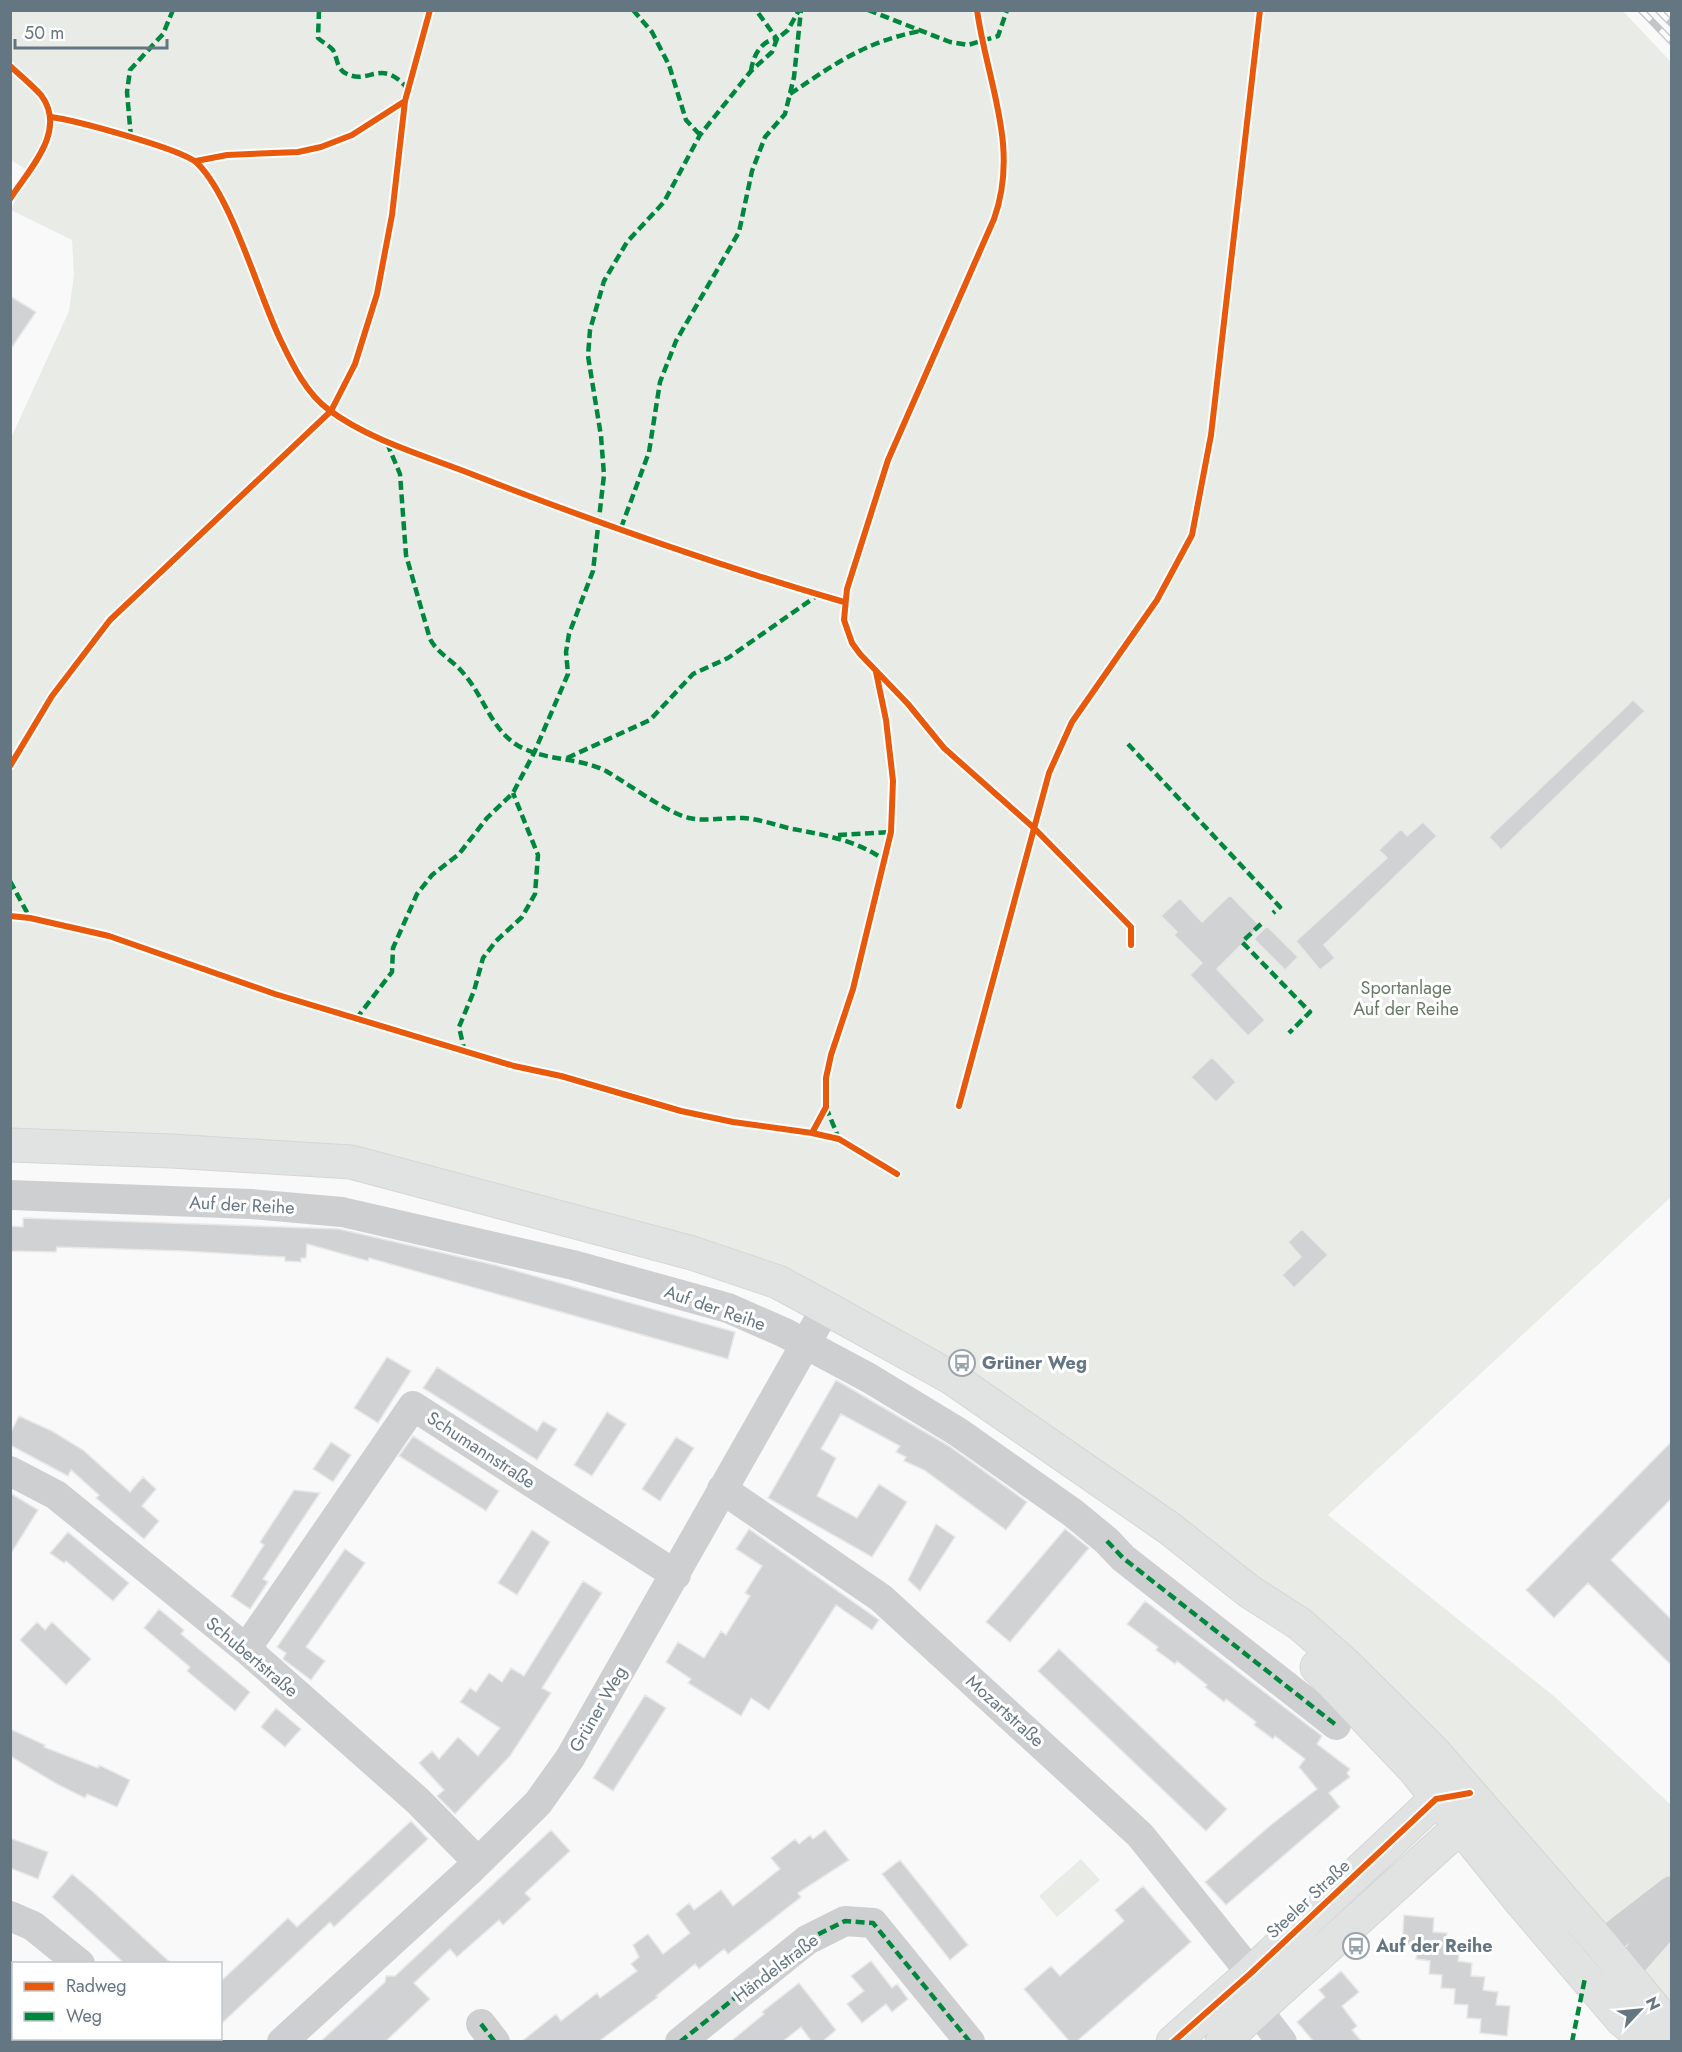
<svg xmlns="http://www.w3.org/2000/svg" width="1682" height="2052" viewBox="0 0 1682 2052" font-family="Jost,sans-serif">
  <style>
    .green { fill: #e8ebe6 }
    .building { fill: #d0d2d3; stroke: #e8e8e8; stroke-width: 1.5 }
    .lines { fill: none; stroke-linecap: round; stroke-linejoin: round }
    .major-casing { stroke: #d5d6d7; stroke-width: 35 }
    .minor { stroke: #cecfd0; stroke-width: 30 }
    .major { stroke: #e1e2e2; stroke-width: 33 }
    .rail-casing { stroke: #c3c5c6; stroke-width: 7 }
    .rail { stroke: #fff; stroke-width: 4.5; stroke-dasharray: 14; stroke-linecap: butt }
    .quiet { stroke: #00873e; stroke-width: 4.5; stroke-dasharray: 9 4.5; stroke-linecap: butt }
    .cycleway-casing { stroke: #fff; stroke-width: 10 }
    .cycleway { stroke: #e8590c; stroke-width: 6 }
    .labels { text-anchor: middle; dominant-baseline: central; stroke-width: 6; stroke-linejoin: round; paint-order: stroke }
    .park-label { font-size: 18px; fill: #687a64; stroke: #fff }
    .street-label { font-size: 18px; fill: #657683; stroke: #fff }
    .poi-label { font-size: 18px; font-weight: bold; fill: #657683; stroke: #fff; text-anchor: start }
  </style>
  <rect width="100%" height="100%" fill="#f9f9f9"/>
  <path class="green" d="M1622,10L1671,62V1197L1328,1515L1555,1697L1671,1805V1889L1603,1941L1344,1659L886,1334L435,1180L11,1143V438L69,311L74,275L72,240L11,210L30,172L11,160L10,11Z
    M1081,1859L1100,1880L1057,1917L1039,1896Z
    M1671,1925V2022L1628,1973Z"/>
  <path class="building" d="M10,296L36,312L10,350Z
    M1633,700L1645,711L1501,850L1489,837Z
    M1423,822L1437,836L1324,945L1335,958L1320,970L1296,941L1387,858L1379,850L1401,829L1407,836Z
    M1230,895L1260,926L1217,969L1265,1020L1248,1036L1190,975L1202,963L1174,935L1177,932L1161,916L1180,898L1202,922Z
    M1267,926L1298,957L1285,970L1254,939Z
    M1212,1057L1236,1082L1216,1102L1191,1077Z
    M23,1218L339,1229L495,1265L735,1332L728,1359L369,1258L368,1261L307,1244L306,1258H301V1262L285,1261V1257L184,1251L57,1247L56,1252L10,1251V1226L23,1227Z
    M1302,1229L1328,1255L1294,1288L1282,1275L1301,1257L1288,1242Z
    M387,1357L411,1371L378,1423L354,1408Z
    M437,1367L537,1431L543,1421L557,1429L537,1460L423,1388Z
    M836,1380L949,1446L1027,1502L1006,1530L924,1470L904,1461L906,1457L896,1452L900,1446L841,1414L821,1449L836,1458L817,1496L857,1518L879,1484L907,1502L872,1557L768,1498Z
    M607,1412L626,1424L592,1476L574,1465Z
    M19,1416L52,1431L83,1450L130,1492L143,1477L156,1489L142,1506L159,1521L144,1539L96,1498L99,1495L71,1470L68,1476L10,1445V1434Z
    M413,1436L499,1491L486,1511L399,1456Z
    M676,1437L694,1448L660,1501L642,1489Z
    M331,1442L351,1455L333,1482L313,1469Z
    M1671,1442V1499L1611,1560L1671,1619V1665L1588,1583L1554,1618L1526,1590Z
    M294,1490L320,1493L263,1579L268,1582L250,1609L231,1596L264,1545L260,1542Z
    M10,1493L38,1510L10,1555Z
    M936,1524L955,1537L920,1591L908,1580Z
    M749,1529L879,1620L872,1630L836,1605L769,1710L751,1698L741,1716L688,1683L691,1679L666,1662L678,1642L704,1658L721,1631L726,1635L750,1596L745,1593L762,1566L736,1549Z
    M1065,1529L1089,1548L1010,1642L986,1622Z
    M532,1530L550,1542L517,1595L498,1583Z
    M68,1532L129,1583L113,1601L66,1561L64,1563L50,1553Z
    M345,1549L365,1563L306,1647L325,1661L311,1680L283,1659L286,1653L277,1647Z
    M583,1581L602,1593L542,1688L551,1693L510,1756L455,1814L437,1796L444,1790L419,1763L432,1751L439,1759L458,1737L478,1756L500,1728L460,1702L470,1688L476,1692L489,1673L502,1682L511,1668L524,1676Z
    M1145,1601L1322,1736L1317,1744L1350,1769L1347,1773L1350,1777L1329,1793L1340,1807L1226,1905L1205,1882L1272,1824L1317,1789L1299,1767L1305,1759L1275,1736L1273,1739L1254,1725L1256,1722L1226,1699L1224,1702L1205,1687L1207,1685L1177,1661L1175,1664L1156,1650L1158,1647L1127,1624Z
    M159,1609L184,1630L181,1634L250,1692L235,1711L187,1671L190,1667L144,1628Z
    M37,1622L45,1630L52,1622L91,1659L66,1685L20,1640Z
    M1059,1649L1227,1809L1206,1831L1038,1671Z
    M645,1695L666,1708L613,1791L593,1778Z
    M276,1708L301,1729L285,1747L261,1727Z
    M10,1729L45,1745L44,1747L98,1768L99,1765L130,1780L117,1807L87,1794L85,1798L57,1784L10,1756Z
    M411,1821L428,1839L334,1927L330,1922L220,2025V1982L288,1918L297,1927Z
    M551,1830L570,1851L525,1893L531,1899L503,1925L499,1920L457,1957L450,1949L414,1983L430,1999L385,2042H320L385,1982L386,1976H395Z
    M825,1830L849,1860L798,1893L801,1897L728,1954L724,1949L699,1969L695,1964L656,1996L658,1997L598,2042H521L556,2014L561,2021L597,1993L600,1998L637,1971L631,1964L639,1957L633,1945L648,1934L663,1954L690,1933L676,1914L689,1903L694,1910L721,1890L733,1906L780,1869L771,1858L795,1839L799,1844L810,1835L813,1839Z
    M10,1838L48,1852L38,1879L10,1868Z
    M900,1860L968,1945L950,1960L882,1874Z
    M72,1874L92,1891L172,1964H125L52,1897Z
    M1143,1886L1191,1942L1076,2042H1070L1024,1989L1051,1966L1060,1976L1124,1921L1115,1910Z
    M1404,1915L1434,1918L1433,1932L1447,1933L1445,1946L1460,1948L1458,1961L1472,1963L1471,1976L1485,1977L1483,1990L1498,1992L1496,2005L1510,2006L1507,2036L1480,2033L1481,2019L1467,2018L1468,2005L1454,2004L1455,1989L1441,1988L1442,1975L1429,1974L1430,1961L1416,1959L1418,1946L1402,1944Z
    M871,1961L892,1988L897,1984L908,1999L892,2012L886,2004L862,2023L847,2004L864,1991L851,1976Z
    M1341,1971L1359,1992L1342,2006L1357,2026L1352,2030L1362,2042H1314L1297,2022L1325,1997L1319,1990Z
    M799,1983L836,2030L822,2042H812L801,2027L782,2042H730L764,2014L762,2012Z"/>
  <g class="lines">
    <defs>
      <path id="major" d="M10,1145L171,1151L351,1162L692,1253L778,1282L826,1308L952,1378L1169,1528L1250,1592L1300,1624L1343,1662L1433,1751L1602,1945L1672,2030
        M1317,1667L1414,1769L1522,1903L1622,2020L1649,2042
        M1173,2042L1251,1973L1436,1799L1456,1795
        M1222,2042L1460,1827L1466,1806"/>
    </defs>
    <use href="#major" class="major-casing"/>
    <path class="minor" d="M10,1195L251,1204L342,1212L573,1265L728,1308L785,1333L869,1378L958,1432L1073,1513L1107,1541L1123,1558L1336,1725
      M10,1471L56,1495L246,1649L418,1801L478,1862
      M722,1489L881,1598L1140,1835L1251,1973
      M246,1649L413,1406L676,1575
      M10,1916L33,1926L80,1964
      M1591,1966L1602,1945L1672,1891
      M1600,1976L1624,1972L1672,1917
      M1258,2011L1282,2042
      M481,2024L495,2042
      M169,2038L172,2042
      M282,2042L468,1872L538,1803L570,1758L826,1308
      M680,2042L807,1940L845,1921L873,1923L970,2042"/>
    <use href="#major" class="major"/>
    <defs>
      <path id="rail" d="M1641,10L1672,42
        M1658,10L1672,24"/>
    </defs>
    <use href="#rail" class="rail-casing"/>
    <use href="#rail" class="rail"/>
    <path class="quiet" d="M319,10L318,38C323,43 329,45 333,50C338,59 336,69 347,74C370,85 381,57 408,89
      M633,10L652,32L669,65L686,120L700,135
      M868,10L950,42L968,45L998,36L1007,10
      M751,71C753,56 761,40 777,39L756,10
      M790,94C836,63 865,42 920,31
      M131,138L127,92L130,70L163,34L173,10
      M387,443L400,474L406,555L430,639C438,654 454,661 464,674C486,699 493,737 527,750C553,761 580,758 606,771C627,783 669,814 689,818C707,822 725,817 743,818C758,819 773,824 788,828C823,835 855,839 886,861
      M621,528L649,452L660,382L676,341L739,232L752,171L765,137L785,114L794,77L801,10
      M1128,744L1280,907L1273,913
      M567,758L650,720L693,674L728,658L818,595
      M838,835L891,832
      M10,881L30,918
      M1261,924L1242,942L1310,1012L1289,1033
      M356,1019L392,972L393,948L417,894L432,875L459,854L487,818L513,793L534,753L568,674L566,652L569,634L593,571L604,475L601,436L588,356L590,330L604,281L627,242L664,202L700,135L751,71L772,52L777,39L788,30L799,10
      M465,1053L459,1027L474,991L483,958L496,941L522,917L535,894L538,855L513,793
      M826,1107L839,1139
      M1107,1541L1123,1558L1336,1725
      M481,2024L495,2042
      M680,2042L807,1940L845,1921L873,1923L970,2042
      M1572,2042L1585,1978"/>
    <defs>
      <path id="cycleway" d="M977,10C987,82 1020,147 994,219L888,460L847,589L844,620L852,643L860,654L908,704L944,748L1034,828L1131,927V945
        M10,66C20,75 32,85 41,95C68,131 29,169 10,199
        M51,117C74,120 182,149 197,163C232,197 258,294 281,341C293,366 307,394 329,410C371,441 426,456 474,475C595,522 719,566 844,602
        M196,161L227,155L298,152L321,147L352,135L405,101
        M10,766L52,696L110,620L331,411L355,364L377,294L392,215L405,101L430,10
        M10,916L30,918L109,936L275,994L514,1066L561,1076L681,1111L733,1122L812,1133L839,1139L897,1174
        M959,1106L1049,773L1072,722L1157,600L1192,535L1211,435L1260,10
        M812,1133L826,1107V1078L831,1055L853,989L891,832L893,781L886,720L876,672
        M1173,2042L1251,1973L1436,1799L1470,1793"/>
    </defs>
    <use href="#cycleway" class="cycleway-casing"/>
    <use href="#cycleway" class="cycleway"/>
  </g>
  <defs>
    <symbol id="bus-ring" viewBox="-11 -11 22 22"><circle r="9.5" fill="#fff" stroke="#99a4ac" stroke-width="1.5"/><path d="M-5-6H5V4H4V6H2V4H-2V6H-4V4H-5ZM-3.5-4V0h7V-4ZM-3.5 1.2v1.5H-2V1.2ZM2 1.2v1.5H3.5V1.2Z" fill="#99a4ac"/></symbol>
  </defs>
  <g fill-rule="evenodd">
    <use href="#bus-ring" x="947" y="1348" width="30" height="30"/>
    <use href="#bus-ring" x="1341" y="1931" width="30" height="30"/>
  </g>
  <g class="labels">
    <g class="park-label">
      <text x="1406" y="988">Sportanlage<tspan x="1406" dy="21">Auf der Reihe</tspan></text>
    </g>
    <g class="street-label">
      <text transform="translate(242 1205) rotate(3)">Auf der Reihe</text>
      <text transform="translate(715 1308) rotate(19)">Auf der Reihe</text>
      <text transform="translate(481 1450) rotate(33)">Schumannstraße</text>
      <text transform="translate(252 1657) rotate(40)">Schubertstraße</text>
      <text transform="translate(598 1709) rotate(-60)">Grüner Weg</text>
      <text transform="translate(1005 1711) rotate(42)">Mozartstraße</text>
      <text transform="translate(1308 1899) rotate(-43)">Steeler Straße</text>
      <text transform="translate(776 1968) rotate(-37)">Händelstraße</text>
    </g>
    <g class="poi-label">
      <text x="982" y="1363">Grüner Weg</text>
      <text x="1376" y="1946">Auf der Reihe</text>
    </g>
  </g>
  <rect width="1682" height="2052" fill="none" stroke="#657683" stroke-width="24"/>
  <rect x="12" y="1962" width="210" height="78" fill="#ffffff" stroke="#c1c8cd" stroke-width="1.5"/>
  <rect x="24" y="1982" width="30" height="9" fill="#e8590c" stroke="#c1c8cd" stroke-width="1.5"/>
  <text x="66" y="1992" font-size="18" fill="#657683">Radweg</text>
  <rect x="24" y="2012" width="30" height="9" fill="#00873e" stroke="#c1c8cd" stroke-width="1.5"/>
  <text x="66" y="2022" font-size="18" fill="#657683">Weg</text>
  <g transform="translate(1640 2010) rotate(64)" stroke="#ffffff" stroke-width="4.5" paint-order="stroke">
  <path d="M0-4.5L10 22L0 15L-10 22Z" fill="#657683"/>
  <text y="-9" font-size="16" font-weight="bold" text-anchor="middle" fill="#657683">N</text>
  </g>
  <path d="M15 39v9h152v-9" fill="none" stroke="#657683" stroke-width="3"/>
  <text x="24" y="39" font-size="18" fill="#657683" stroke="#ffffff" stroke-width="4.5" paint-order="stroke">50 m</text>
</svg>
